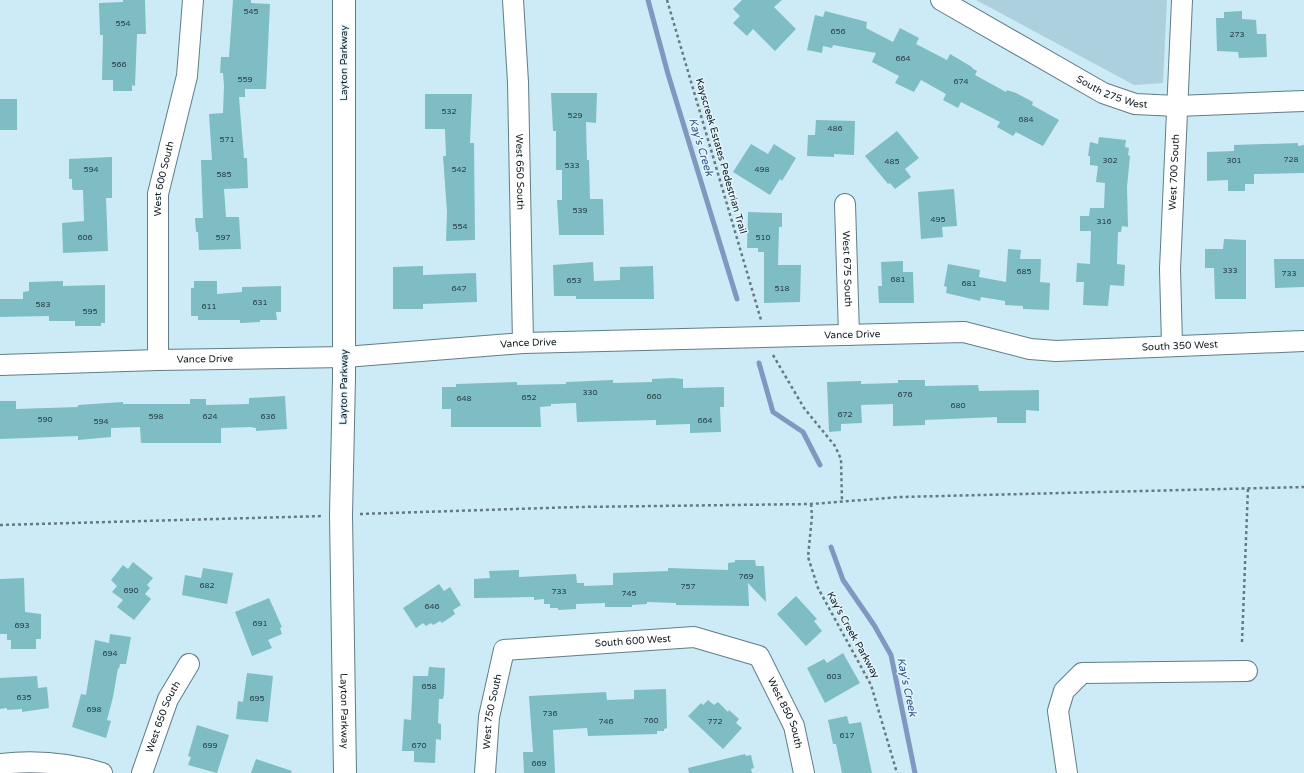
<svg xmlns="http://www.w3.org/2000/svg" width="1304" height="773" viewBox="0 0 1304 773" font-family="'Varela Round',sans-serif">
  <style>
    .green { fill: #acd0dd }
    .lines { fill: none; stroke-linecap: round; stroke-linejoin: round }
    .stream { stroke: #8097bf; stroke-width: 5 }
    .building { fill: #7ebdc4 }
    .street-casing { stroke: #617d88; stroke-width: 22 }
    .secondary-casing { stroke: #617d88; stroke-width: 24 }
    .path { stroke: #657981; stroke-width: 2.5; stroke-dasharray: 3 3; stroke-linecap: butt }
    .street { stroke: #fff; stroke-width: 20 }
    .secondary { stroke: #fff; stroke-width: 22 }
    .labels { text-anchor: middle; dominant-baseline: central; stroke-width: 3; stroke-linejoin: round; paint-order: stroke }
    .number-label { font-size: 8px; fill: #2a4248 }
    .street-label { font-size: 10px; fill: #0e191e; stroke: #e4f6fd }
    .water-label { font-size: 11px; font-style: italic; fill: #355287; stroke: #e4f6fd }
  </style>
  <rect width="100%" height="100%" fill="#ccebf7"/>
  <path class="green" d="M976,0H1167L1163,83L1134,85Z"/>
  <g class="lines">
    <path class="stream" d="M648,0L668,74L737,299
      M759,363L773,412L803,432L820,465
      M831,547L843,580L874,625L891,655L915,773"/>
  </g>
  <path class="building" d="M123,0H145L146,34H137L135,86L132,85V91H113V80H102L103,35H100L99,3L123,2Z
    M233,0H251V3L270,4L266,89H245V97H239L244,158H247L248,188L224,189L226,217H239L241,249L199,250L198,232H196L195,218H203L201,160H212L209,114L223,113L224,86L223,73H220L221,57H229Z
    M742,0H782L774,7L796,29L775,51L753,29L747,36L733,23L740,16L733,9Z
    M825,11L867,22L866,28L893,42L900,28L919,38L916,44L947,60L950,54L972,67V68L977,71L975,75L1006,92L1007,90L1016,93L1033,102L1032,105L1059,120L1043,146L1016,132L1013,136L997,127L1000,122L961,102L958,108L943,100L946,94L921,80L914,92L895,83L899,76L872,62L876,53L833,45L832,48L823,46L822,53L807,50L815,15L823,17Z
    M1242,11V19L1256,20L1257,34H1266L1267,57L1239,58L1238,52L1217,51L1216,18H1224V12Z
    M551,93H597L596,123L586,122L587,160H589L590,199H603L604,235H559L557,200H562V170H556V131H553Z
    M425,94H472L470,143H474L475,240L446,241L447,212L443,156H446L445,129H425Z
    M0,99H17V130H0Z
    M816,120L855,121L854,155L834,154V157L807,156L808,135H815Z
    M897,131L919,158L905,169L911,177L895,189L890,183L888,184L865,156Z
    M1099,137L1126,140L1125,147L1129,148L1128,155L1130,156L1127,187L1128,227L1122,226L1121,232H1118L1117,264L1125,265L1124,286L1110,285L1108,306L1083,305L1084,282H1076L1077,263L1090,264L1091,231H1080V216H1089L1090,208H1104L1105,183L1096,182L1098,166L1090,165V156H1088L1090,142L1098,144Z
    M1298,143V146L1304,145V173L1254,174V184H1245V191H1228V180L1207,181V152L1234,151V145Z
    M751,144L768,154L774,144L796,158L782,181L780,179L770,195L733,172Z
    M112,157V198H106L108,251L63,253L62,223L84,221L83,190H73L72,187V179H69V159Z
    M954,189L957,226L942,227L943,237L921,239L918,192Z
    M748,212L782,213V227H779L778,265H801L800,302L764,303V252H758V248H747Z
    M1224,239L1246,240V299H1215L1214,268H1205V249H1223Z
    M1008,249L1021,250L1020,259H1041L1040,282L1050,283L1049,310L1023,309V306L1005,305V301L981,297L980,301L946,293L947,287L944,286L948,264L980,270L979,277L1006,282Z
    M1274,259H1304V287L1275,288Z
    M903,261V272H913L914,303H879L878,286H882L881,262Z
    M593,262L594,281L620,280V267L653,266L654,299H576V296H554L553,265Z
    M423,266V275L476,273L477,302L423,304V309H393V267Z
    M63,281V286L105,285V323H101V326H75V321H49V316L0,317V299H23V292L29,291V282Z
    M194,281H217V294L242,292V287L281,286V312H276L277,320H260V322L240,323V320H198V316H191V288H194Z
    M673,378L683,379V388L724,387V407H720L721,432L690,433V424L656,425V420L577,422L576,403L551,404V406L540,407L541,427H451V409H442V387H456V384L517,382V385L566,384V382L613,380V383L652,382V379Z
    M898,380H925V386L978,385L979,391L1039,390V411L1026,410V423H997V417L925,420V425L893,426V404L861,405L862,423L841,424V431L829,432L827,382L861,381V384L898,383Z
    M285,396L287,429L256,431V428L250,427L221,428V443H141L140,427L111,428V437L78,440V436L0,439V401H16V409L78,407V405L123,402V404H190V399H206V405L249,404V398Z
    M735,560H755L756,566H764L766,602L748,583L749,606L676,605V603L647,602V604L632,605V607H605V603L576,604V609L558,610V608H550V604H544V599L534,600V597L474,598V579L490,578L489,571L519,570V577L576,574L577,583H584V586L613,585V573L668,571V568L728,570V563L735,562Z
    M133,562L153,578L147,585L150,588L145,594L151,599L134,620L117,607L123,600L112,592L117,586L111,580L123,565L128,569Z
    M203,568L233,573L227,604L182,595L185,575L201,578Z
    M24,578L25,612L41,614V639H36V649H11V640H7V634H0V579Z
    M439,584L444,591L450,587L461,605L453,610L455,614L442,623L440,621L433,625L431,623L426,626L423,623L416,628L403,608Z
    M796,596L817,619L814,621L822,631L806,646L777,614Z
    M269,598L282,627L280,628L282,634L268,640L272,648L252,656L235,612Z
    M110,634L131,637L126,664H120L119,669L118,668L113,697L107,720L111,721L106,738L72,727L81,694L86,695L95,640L109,643Z
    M843,653L860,683L825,703L807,668L824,659L827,663Z
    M429,667L445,668L444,694L443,699H439L438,723L441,724V740L436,739L435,763L414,762V751H402L404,719L411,720L413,676H428Z
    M247,673L273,676L268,722L236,719L238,701L243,702Z
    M37,676L38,688L47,687L49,708L22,712V709L7,710V708L0,709V678Z
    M666,689L667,728L664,729V731H657V734L588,736L587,728L553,730L555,773H524L523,752H533L529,696L606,692L607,700L634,699V690Z
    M708,700L714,705L718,702L728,712L729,710L739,719L736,723L742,728L723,749L688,716L701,703L703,705Z
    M847,716L849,724L861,722L872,773H842L836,744H833L828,720Z
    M197,725L229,735L217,773L188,765L191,757L188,756Z
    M745,754L746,756L751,755L754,768L751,769L752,773H689L688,768Z
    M256,759L292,771L291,773H251Z"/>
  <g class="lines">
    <defs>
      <g id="street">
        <path id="s1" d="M513,0L518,82L523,343"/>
        <path id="s2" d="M941,0L1103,93L1135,104L1177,106L1304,101"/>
        <path id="s3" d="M845,204L849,335"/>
        <path id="s4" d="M1172,345L1170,269L1182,0"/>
        <path id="s5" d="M158,360V194L187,76L193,0"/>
        <path id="s6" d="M0,365L158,360L345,357L523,343L964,332L1030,349L1056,351L1304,341"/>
        <path d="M0,764C34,760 69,763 102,773"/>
        <path id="s7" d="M142,773L168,699L189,664"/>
        <path id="s8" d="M485,773L489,717L504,650L694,637L759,656L794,726L804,773"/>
        <path d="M1067,773L1058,711L1064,691L1082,673L1247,671"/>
      </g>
      <g id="secondary">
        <path id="s9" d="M344,0V378L341,515L345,773"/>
      </g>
    </defs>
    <use href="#street" class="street-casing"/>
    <use href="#secondary" class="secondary-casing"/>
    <path class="path" d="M667,0L761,320
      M773,355L804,408L835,446L841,459L842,502
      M811,504L812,516L808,557L818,588L871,685L897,773
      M360,514L577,507L811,504L901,497L1304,487
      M0,525L323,516
      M1242,642L1248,488"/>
    <use href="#street" class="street"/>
    <use href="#secondary" class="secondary"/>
  </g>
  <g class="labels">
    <g class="number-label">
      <text x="251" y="11">545</text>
      <text x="123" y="23">554</text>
      <text x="838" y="31">656</text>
      <text x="1237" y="34">273</text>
      <text x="903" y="58">664</text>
      <text x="119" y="64">566</text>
      <text x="245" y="79">559</text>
      <text x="961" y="81">674</text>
      <text x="449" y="111">532</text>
      <text x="575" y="115">529</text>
      <text x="1026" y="119">684</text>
      <text x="835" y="128">486</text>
      <text x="227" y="139">571</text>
      <text x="1291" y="159">728</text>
      <text x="1110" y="160">302</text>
      <text x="1234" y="160">301</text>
      <text x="892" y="161">485</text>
      <text x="572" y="165">533</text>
      <text x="91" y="169">594</text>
      <text x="459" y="169">542</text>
      <text x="762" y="169">498</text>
      <text x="224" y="174">585</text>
      <text x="580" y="210">539</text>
      <text x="938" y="219">495</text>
      <text x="1104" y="221">316</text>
      <text x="460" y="226">554</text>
      <text x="85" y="237">606</text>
      <text x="223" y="237">597</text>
      <text x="763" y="237">510</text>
      <text x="1230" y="270">333</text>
      <text x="1024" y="271">685</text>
      <text x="1289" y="273">733</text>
      <text x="898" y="279">681</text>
      <text x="574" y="280">653</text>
      <text x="969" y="283">681</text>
      <text x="459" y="288">647</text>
      <text x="782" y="288">518</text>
      <text x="260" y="302">631</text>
      <text x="43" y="304">583</text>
      <text x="209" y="306">611</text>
      <text x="90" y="311">595</text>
      <text x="590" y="392">330</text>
      <text x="905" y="394">676</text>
      <text x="654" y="396">660</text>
      <text x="529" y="397">652</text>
      <text x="464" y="398">648</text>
      <text x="958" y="405">680</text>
      <text x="845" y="414">672</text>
      <text x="156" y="416">598</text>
      <text x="210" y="416">624</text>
      <text x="268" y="416">636</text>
      <text x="45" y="419">590</text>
      <text x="705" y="420">664</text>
      <text x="101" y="421">594</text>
      <text x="746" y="576">769</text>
      <text x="207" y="585">682</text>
      <text x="688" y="586">757</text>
      <text x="131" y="590">690</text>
      <text x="559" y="591">733</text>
      <text x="629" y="593">745</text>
      <text x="432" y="606">646</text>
      <text x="260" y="623">691</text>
      <text x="22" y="625">693</text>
      <text x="110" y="653">694</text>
      <text x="834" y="676">603</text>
      <text x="429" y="686">658</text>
      <text x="24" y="697">635</text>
      <text x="257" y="698">695</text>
      <text x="94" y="709">698</text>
      <text x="550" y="713">736</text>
      <text x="651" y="720">760</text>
      <text x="606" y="721">746</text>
      <text x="715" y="721">772</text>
      <text x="847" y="735">617</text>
      <text x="210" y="745">699</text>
      <text x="419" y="745">670</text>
      <text x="539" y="763">669</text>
    </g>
    <g class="street-label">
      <text transform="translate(344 63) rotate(-90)">Layton Parkway</text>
      <text stroke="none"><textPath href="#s2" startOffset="195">South 275 West</textPath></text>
      <text transform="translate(721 156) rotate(74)">Kayscreek Estates Pedestrian Trail</text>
      <text stroke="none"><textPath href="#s1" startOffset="172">West 650 South</textPath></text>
      <text stroke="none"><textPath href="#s4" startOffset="173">West 700 South</textPath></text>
      <text stroke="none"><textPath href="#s5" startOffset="182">West 600 South</textPath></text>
      <text stroke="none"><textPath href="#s3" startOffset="65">West 675 South</textPath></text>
      <text stroke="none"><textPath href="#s6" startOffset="853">Vance Drive</textPath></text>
      <text stroke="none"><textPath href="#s6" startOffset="529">Vance Drive</textPath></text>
      <text stroke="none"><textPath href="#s6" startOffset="1183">South 350 West</textPath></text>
      <text stroke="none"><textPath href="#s6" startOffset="205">Vance Drive</textPath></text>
      <text transform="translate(344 387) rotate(-89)">Layton Parkway</text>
      <text transform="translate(853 635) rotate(61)">Kay's Creek Parkway</text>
      <text stroke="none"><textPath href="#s8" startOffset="254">South 600 West</textPath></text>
      <text stroke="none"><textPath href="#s9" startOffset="711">Layton Parkway</textPath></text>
      <text stroke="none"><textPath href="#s8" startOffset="62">West 750 South</textPath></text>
      <text stroke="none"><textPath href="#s8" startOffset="446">West 850 South</textPath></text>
      <text stroke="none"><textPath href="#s7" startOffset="60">West 650 South</textPath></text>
    </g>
    <g class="water-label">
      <text transform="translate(701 147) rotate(73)">Kay's Creek</text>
      <text transform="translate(907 687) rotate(78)">Kay's Creek</text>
    </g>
  </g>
</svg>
